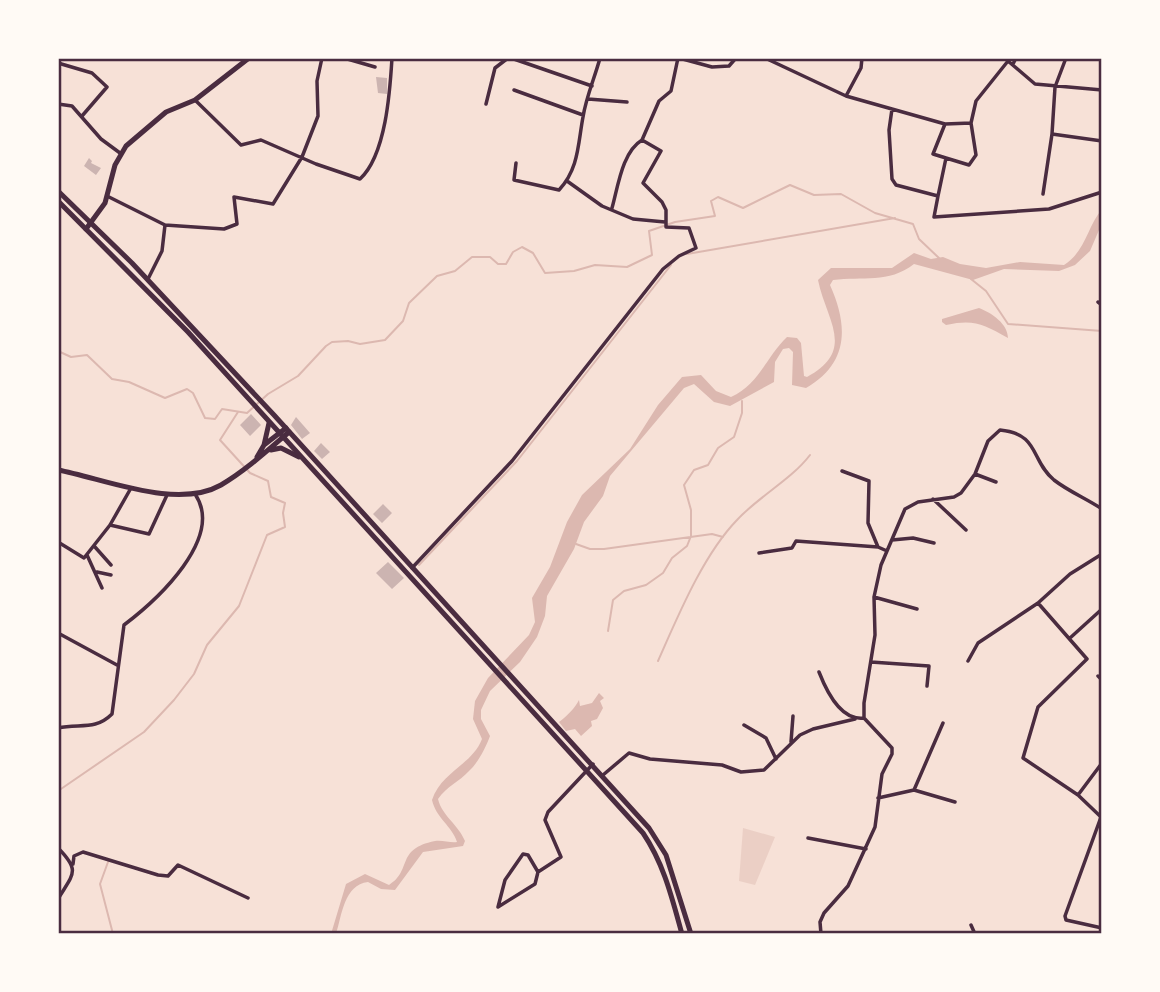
<svg xmlns="http://www.w3.org/2000/svg" width="1160" height="992" viewBox="0 0 1160 992" font-family="'IBM Plex Serif',serif">
  <style>
    .green { fill: #ebcfc5 }
    .water { fill: #dcb8b0 }
    .lines { fill: none; stroke-linecap: round; stroke-linejoin: round }
    .stream { stroke: #dcb8b0; stroke-width: 2 }
    .building { fill: #ccb4b1 }
    .minor { stroke: #4a2c40; stroke-width: 3.5 }
    .primary { stroke: #4a2c40; stroke-width: 5 }
    .trunk { stroke: #4a2c40; stroke-width: 5 }
    .neatline { fill: none; stroke: #4a2c40; stroke-width: 2.5 }
  </style>
  <rect width="100%" height="100%" fill="#f7e1d7"/>
  <path class="green" d="M743,828L775,837L755,885L739,881Z"/>
  <path class="water" d="M1102,209V223L1090,251L1075,265L1059,271L1004,269L973,280L914,264C888,284 863,276 833,280L830,285C849,327 848,364 806,388L792,385L793,352L789,348L783,349L775,362L774,382L730,406L714,402L694,384L684,388L610,476L603,496L584,522L574,549L547,596L545,616L537,637L520,662L490,691L481,710V719L490,736C486,747 478,763 469,771C459,782 447,786 438,799C442,816 458,824 465,841L463,846L423,852L395,890L381,889L368,882C344,885 342,915 336,934H331L346,884L365,874L389,885C413,870 395,849 435,841C443,840 450,843 457,842C452,826 436,818 432,800C441,772 472,765 482,739L473,719L475,701L488,678L529,635L535,622L532,598L550,567L567,522L582,495L630,449L658,405L682,377L701,375L716,391L731,397C759,385 766,357 787,337L797,338L801,343L804,376L807,377C857,350 826,320 818,280L831,268H892L914,253L931,259L943,257L960,264L986,268L1020,262L1064,265C1086,251 1087,227 1102,209Z
    M979,308C992,313 1008,324 1008,338C983,324 974,319 946,325L942,322V319Z
    M599,693L604,698L600,701L603,708L597,719L591,721L592,726L581,736L575,729L566,731L559,722C567,716 575,708 579,700L580,706L592,703Z"/>
  <g class="lines">
    <path class="stream" d="M687,254L895,218
      M971,279L986,291L1008,324L1102,331
      M58,351L71,357L87,355L112,379L129,382L165,398L187,389L193,393L205,418L215,419L222,409L247,413L268,394L298,376L326,346L332,342L348,341L360,344L385,340L403,321L409,303L437,276L455,271L472,257H490L498,264H506L513,252L522,247L533,253L545,273L574,271L595,265L627,267L652,255L649,231L675,222L715,216L711,201L718,197L743,208L790,185L814,195L841,194L875,213L913,224L919,239L940,259
      M576,544L590,549H604L712,534L723,537
      M419,565L517,461L671,265
      M608,631L613,600L624,591L646,585L663,573L672,558L687,546L691,536V510L684,485L694,470L708,465L718,448L734,437L742,413V401
      M658,661C678,616 703,555 737,520C759,496 791,480 810,455
      M58,791L144,732L174,700L194,674L207,645L239,606L267,535L285,527L283,513L285,503L271,497L268,481L250,473L220,440L238,412
      M108,862L100,884L113,934"/>
  </g>
  <path class="building" d="M376,77L387,78V94L378,93Z
    M89,158L92,161L91,163L101,168L96,175L84,166Z
    M251,414L261,425L250,436L240,425Z
    M296,417L310,433L302,439L291,425Z
    M321,443L330,452L322,459L314,451Z
    M383,504L392,513L382,523L373,514Z
    M388,562L404,578L392,589L376,573Z"/>
  <g class="lines">
    <path class="minor" d="M344,58L375,67
      M511,58L592,86
      M679,58L712,67L729,66L736,58
      M765,58L846,96L945,124L971,123L976,101L1008,61L1035,84L1102,90
      M58,63L92,73L107,87L82,116
      M1013,64L1016,58
      M514,90L583,115
      M846,96L861,68L862,58
      M588,99L627,102
      M195,100L241,145L261,140L316,164L360,179C386,155 390,91 392,58
      M58,104L72,106L101,139L120,153
      M486,104L495,68L508,58
      M892,109L889,130L892,179L896,185L938,196L946,158L969,165L976,155L971,123
      M945,124L933,154L946,158
      M1052,134L1055,87L1066,58
      M516,163L514,180L559,190C579,169 578,143 583,117C586,97 595,77 600,58
      M567,181L602,206L633,219L665,222
      M1043,194L1052,134L1102,141
      M107,196L165,225L224,229L237,224L234,197L273,204L302,157L318,116L317,81L322,58
      M938,196L934,217L1049,209L1102,192
      M612,208C618,187 622,152 642,140L659,101L671,91L678,58
      M148,279L162,251L165,225
      M1098,302L1102,305
      M842,471L869,481L868,523L878,547
      M975,474L996,482
      M933,499L966,530
      M110,525L149,534L167,495
      M892,540L913,538L934,543
      M58,542L84,558L110,525L131,488
      M95,547L111,565
      M759,553L792,548L796,541L878,547L887,551
      M87,555L102,588
      M412,568L512,461L663,269L679,256L696,248L689,228L666,227V210L662,202L643,183L661,151L642,140
      M97,572L111,575
      M874,597L917,609
      M1038,603L1070,574L1102,554
      M58,633L117,665
      M1070,638L1102,609
      M968,661L978,643L1038,603L1087,659L1038,707L1023,758L1078,795
      M871,662L929,666L927,686
      M819,672C826,690 841,721 864,718
      M1098,676L1102,680
      M744,725L766,738L776,759
      M58,728C79,723 95,731 112,714L124,625C157,600 225,538 195,494
      M791,742L793,716
      M1102,763L1078,795L1101,817L1065,916L1066,920L1102,928
      M603,775L629,753L650,759L722,765L741,772L764,770L800,735L813,729L855,719
      M914,790L943,723
      M878,798L914,790L955,802
      M808,838L866,849
      M58,848C81,871 73,874 58,899
      M73,864L74,856L83,852L158,875L168,876L178,865L248,898
      M538,872L528,855L523,854L505,880L498,907L535,884L538,872L561,857L545,820L548,812L593,764
      M971,925L975,934
      M821,934L820,922L824,913L848,886L875,827L882,774L892,754V748L864,718V703L875,635L874,597L881,565L905,509L918,502L954,497L961,493L975,474L988,441L1000,430C1040,434 1030,460 1054,480C1068,491 1087,499 1102,509"/>
    <path class="primary" d="M86,229L105,203L115,165L126,146L166,112L195,100L249,58
      M264,445L269,423
      M271,450L281,448L299,457
      M257,457L264,445L286,428
      M58,470C105,479 177,510 221,485C245,471 268,450 289,432"/>
    <path class="trunk" d="M58,191L132,263L274,415L649,828L666,855L691,934
      M58,201L188,332L643,833C664,864 672,898 682,934"/>
  </g>
  <rect width="1160" height="992" fill="none" stroke="#fffaf5" stroke-width="119"/>
  <rect x="60" y="60" width="1040" height="872" class="neatline"/>
</svg>
